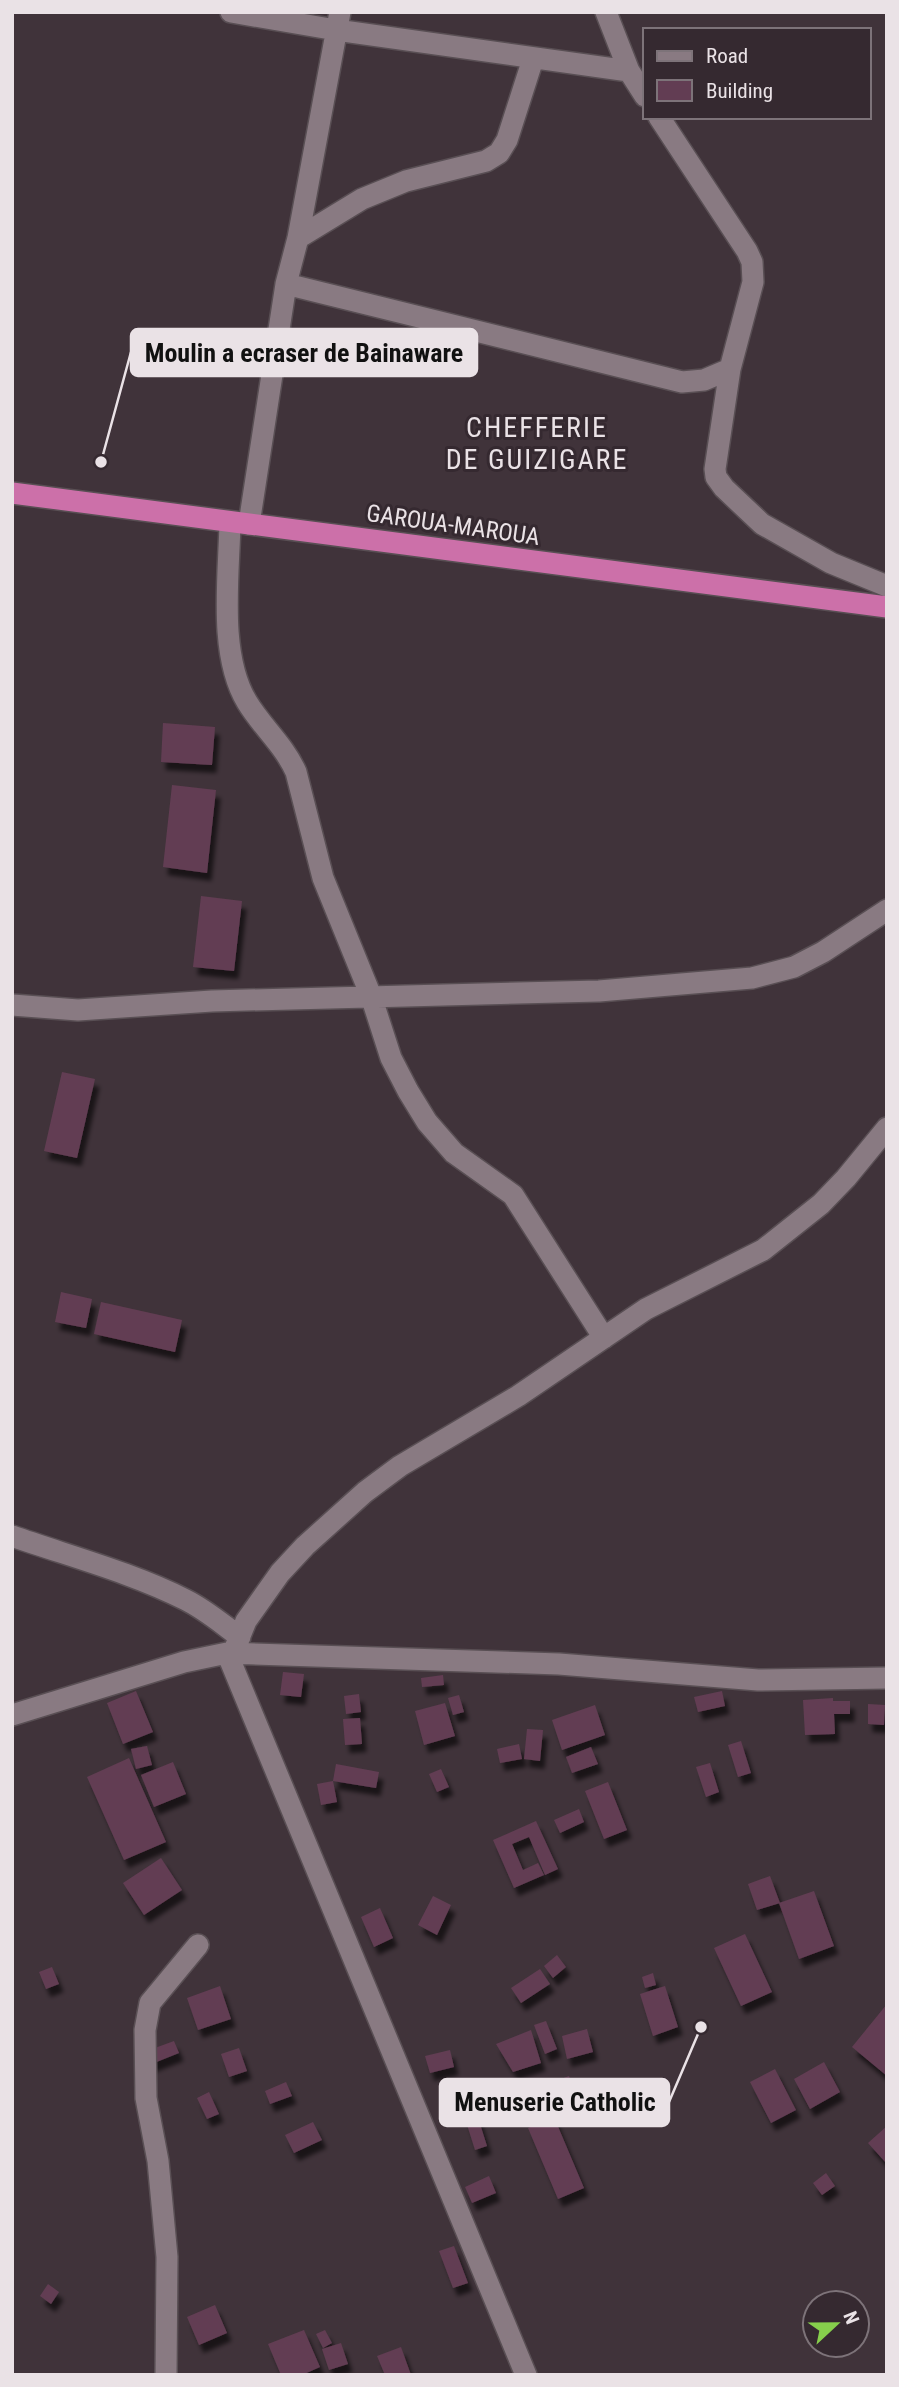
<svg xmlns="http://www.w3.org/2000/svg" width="899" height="2387" viewBox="0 0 899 2387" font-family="'Roboto Condensed',sans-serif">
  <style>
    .building { fill: #623d53; filter: url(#shadow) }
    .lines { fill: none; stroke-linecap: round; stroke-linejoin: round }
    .minor-casing { stroke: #594f54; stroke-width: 24 }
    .trunk-casing { stroke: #594f54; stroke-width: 24 }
    .minor { stroke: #897a82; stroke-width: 21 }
    .trunk { stroke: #cc70a9; stroke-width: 21 }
    .labels { text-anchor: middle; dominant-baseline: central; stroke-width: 6; stroke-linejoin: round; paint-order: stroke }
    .street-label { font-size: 24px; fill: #eae2e6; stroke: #352930 }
    .quarter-label { font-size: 28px; letter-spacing: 2px; fill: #eae2e6; stroke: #352930 }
    .leader { fill: none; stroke: #eae2e6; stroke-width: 2.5 }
    .callout-dot { fill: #eae2e6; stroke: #352930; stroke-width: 2.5 }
    .callout { fill: #eae2e6; stroke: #eae2e6; stroke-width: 2.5 }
    .callout-label { font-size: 26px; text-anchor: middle; font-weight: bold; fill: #111 }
  </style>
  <defs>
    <filter id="shadow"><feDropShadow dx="4.5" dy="8" stdDeviation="2" flood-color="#0009"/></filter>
  </defs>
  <rect width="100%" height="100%" fill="#40333a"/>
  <path class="building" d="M163,723L215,727L212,765L161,762Z
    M172,785L216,790L207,873L163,867Z
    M201,896L242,901L234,971L193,967Z
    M62,1072L95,1079L77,1158L44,1151Z
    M61,1292L92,1299L86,1328L55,1322Z
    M101,1302L182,1320L175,1352L94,1334Z
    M283,1672L304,1674L301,1697L280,1695Z
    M443,1675L444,1685L422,1687L421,1678Z
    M136,1691L153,1732L123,1744L107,1703Z
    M722,1691L725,1706L698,1712L694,1697Z
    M359,1694L361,1712L346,1714L344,1696Z
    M459,1695L464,1712L453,1715L448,1698Z
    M833,1698V1701H850V1714H834L835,1734L805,1735L803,1700Z
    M445,1703L455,1736L424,1745L415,1711Z
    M868,1704L885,1705L884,1725L868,1724Z
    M595,1705L605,1735L562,1750L552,1720Z
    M360,1718L362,1744L345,1745L343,1719Z
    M527,1729L543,1730L540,1761L524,1759Z
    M741,1741L751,1773L738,1777L728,1745Z
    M519,1744L522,1759L500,1763L497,1749Z
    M147,1746L152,1765L136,1769L131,1749Z
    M591,1747L598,1764L572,1773L566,1757Z
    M129,1758L166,1842L124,1860L87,1777Z
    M173,1762L186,1794L154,1807L141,1775Z
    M710,1763L719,1792L706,1797L696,1767Z
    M336,1764L379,1772L376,1788L333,1781L337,1802L321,1805L317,1784L333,1781Z
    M441,1769L449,1787L437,1792L429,1774Z
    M608,1782L627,1830L604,1839L585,1791Z
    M579,1809L584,1822L560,1833L554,1820Z
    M536,1821L558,1869L545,1875L529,1837L512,1844L523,1870L538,1863L544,1875L514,1888L493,1840Z
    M161,1858L182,1890L144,1915L123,1883Z
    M770,1876L780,1903L757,1910L748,1884Z
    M814,1891L834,1946L799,1959L779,1903Z
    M433,1896L451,1905L437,1935L418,1925Z
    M380,1908L393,1938L374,1947L361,1917Z
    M745,1934L772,1992L741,2006L714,1948Z
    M557,1955L566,1967L553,1978L544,1966Z
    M52,1967L59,1984L46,1989L39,1972Z
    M540,1969L550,1984L521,2003L511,1988Z
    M653,1973L656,1985L645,1988L642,1977Z
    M220,1986L231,2019L198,2030L187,1998Z
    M665,1986L678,2027L653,2036L640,1994Z
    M887,2004V2076L852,2047Z
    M546,2021L557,2049L545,2054L534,2025Z
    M587,2029L593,2052L567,2059L562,2036Z
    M531,2030L541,2063L513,2072L496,2044Z
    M174,2041L179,2053L149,2065L144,2052Z
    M239,2048L247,2071L229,2077L221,2054Z
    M450,2050L454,2067L430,2073L425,2056Z
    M824,2062L840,2092L810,2109L794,2079Z
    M775,2069L796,2110L771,2123L750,2082Z
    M569,2076L576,2098L560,2104L553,2082Z
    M286,2082L292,2096L270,2104L265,2091Z
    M209,2092L219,2114L207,2119L197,2098Z
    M475,2108L487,2146L475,2150L463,2112Z
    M554,2117L584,2188L558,2199L528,2128Z
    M313,2122L322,2140L294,2153L285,2135Z
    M887,2126V2164L868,2143Z
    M826,2173L835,2186L822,2195L813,2183Z
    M489,2176L496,2193L472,2203L465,2187Z
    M454,2246L468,2283L453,2288L439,2251Z
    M48,2284L59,2292L51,2304L40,2296Z
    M215,2305L227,2333L199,2345L187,2317Z
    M304,2330L320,2367L302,2375H281L268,2344Z
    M325,2330L332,2343L323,2348L316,2334Z
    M341,2343L348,2364L329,2370L322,2349Z
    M401,2347L411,2375H385L377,2356Z"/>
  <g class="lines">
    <defs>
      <path id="minor" d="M231,12L336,30L629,71
        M606,12L629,71L645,96
        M659,117L747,251L752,262L753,282L730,369L715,469L716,477L724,488L762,524L831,563L887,586
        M298,238L362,199L406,181L486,161L499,153L507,140L533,59
        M286,284L682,382L704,380L730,369
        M230,522C229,576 218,654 247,702C262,727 284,745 296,772L323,878L371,996L391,1058L408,1091L427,1122L454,1153L513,1195L604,1338
        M249,524L286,284L298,238L340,12
        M12,1005L78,1010L212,1001L599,991L752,978L794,967L823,952L887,910
        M12,1536C69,1556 133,1573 186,1600C206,1610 222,1624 240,1637
        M227,1653L526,2375
        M233,1653L246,1621L280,1573L305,1546L365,1492L400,1466L518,1396L646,1309L763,1250L821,1204L846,1178L887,1128
        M12,1715L184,1662L227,1653L559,1664L758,1680L887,1678
        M166,2375L167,2257L158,2161L146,2098L145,2030L150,2003L198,1945"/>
      <path id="trunk" d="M12,493L887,607"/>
    </defs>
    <use href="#minor" class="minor-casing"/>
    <use href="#trunk" class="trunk-casing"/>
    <use href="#minor" class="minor"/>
    <use href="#trunk" class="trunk"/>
  </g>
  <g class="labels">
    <g class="street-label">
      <text transform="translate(453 525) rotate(8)">GAROUA-MAROUA</text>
    </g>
    <g class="quarter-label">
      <text x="537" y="427">CHEFFERIE<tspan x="537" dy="32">DE GUIZIGARE</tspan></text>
    </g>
  </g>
  <path class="leader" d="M101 462L131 352M701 2027L669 2102"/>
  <g class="callout-dot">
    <circle cx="101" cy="462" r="7"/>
    <circle cx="701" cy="2027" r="7"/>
  </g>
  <g class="callout">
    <rect x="131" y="329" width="346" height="47" rx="7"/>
    <rect x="440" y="2079" width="229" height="47" rx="7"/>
  </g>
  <g class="callout-label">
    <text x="304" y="362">Moulin a ecraser de Bainaware</text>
    <text x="555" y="2111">Menuserie Catholic</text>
  </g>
  <rect width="899" height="2387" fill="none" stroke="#eae2e6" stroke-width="28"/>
  <rect x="643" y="28" width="228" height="91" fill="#352930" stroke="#7d7379" stroke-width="2"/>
  <rect x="657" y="51" width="35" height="10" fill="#897a82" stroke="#7d7379" stroke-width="2"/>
  <text x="706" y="63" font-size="21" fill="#eae2e6">Road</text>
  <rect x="657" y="80" width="35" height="21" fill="#623d53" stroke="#7d7379" stroke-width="2"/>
  <text x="706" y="98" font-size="21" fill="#eae2e6">Building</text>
  <g transform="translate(836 2324) rotate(68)"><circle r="33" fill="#352930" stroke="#7d7379" stroke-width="2"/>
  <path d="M0-5L12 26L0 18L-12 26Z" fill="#86cf4c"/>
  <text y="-10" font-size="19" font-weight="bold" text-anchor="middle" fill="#eae2e6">N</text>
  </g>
</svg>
